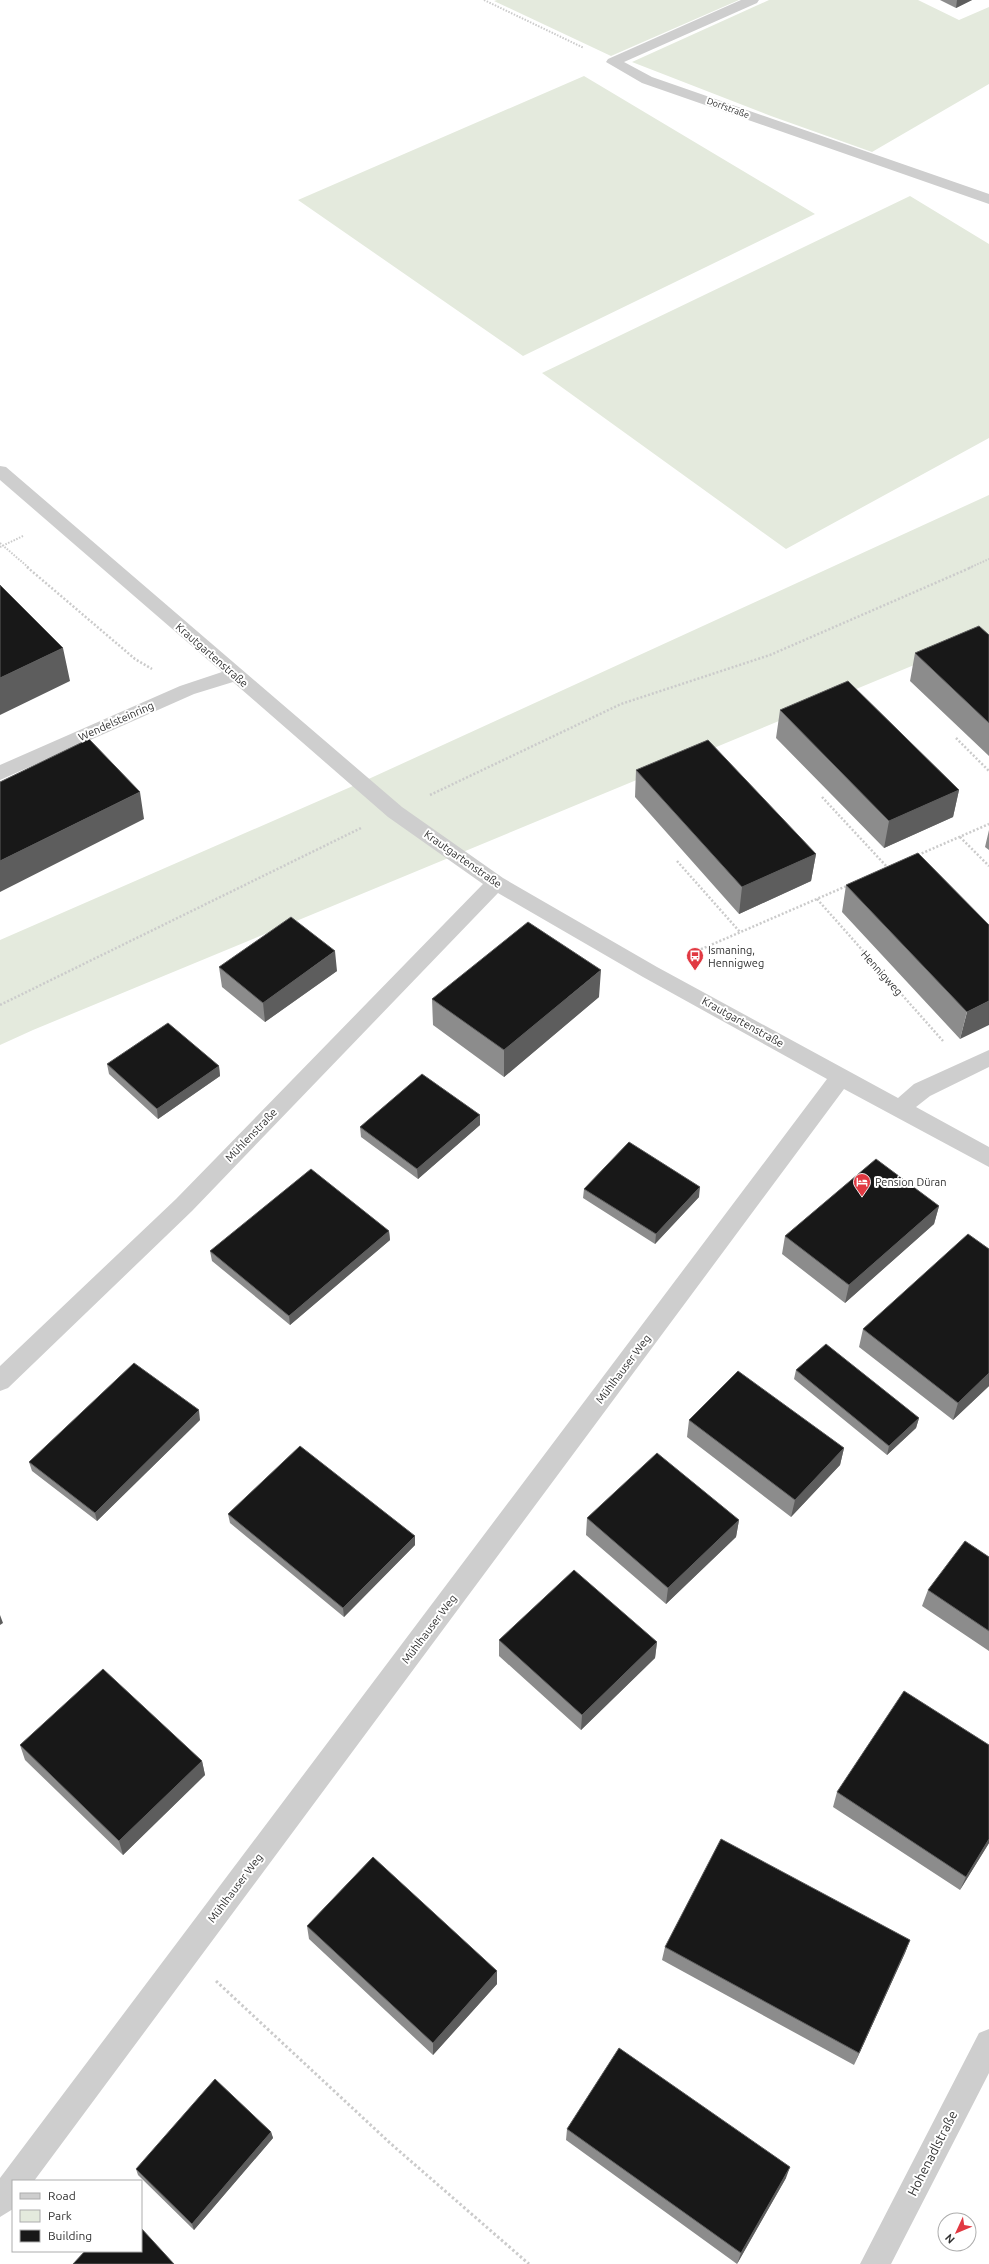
<svg xmlns="http://www.w3.org/2000/svg" width="989" height="2264" viewBox="0 0 989 2264" font-family="Ubuntu,sans-serif">
  <style>
    .green { fill: #e4eadd }
    .lines { fill: none; stroke-linecap: round; stroke-linejoin: round }
    .path-far2 { stroke: #cbcbcb; stroke-width: 2; stroke-dasharray: 1.5 1.5; stroke-linecap: butt }
    .path-far1 { stroke: #cbcbcb; stroke-width: 2.5; stroke-dasharray: 2 2; stroke-linecap: butt }
    .path { stroke: #cbcbcb; stroke-width: 3; stroke-dasharray: 2.5 2.5; stroke-linecap: butt }
    .minor { fill: #cecece; fill-rule: evenodd }
    .wall { fill: #8c8c8c }
    .shaded-wall { fill: #5d5d5d }
    .building { fill: #181818; stroke: #5d5d5d }
    .labels { text-anchor: middle; dominant-baseline: central; stroke-width: 4; stroke-linejoin: round; paint-order: stroke }
    .far-street-label { font-size: 9px; fill: #313131; stroke: #fff }
    .street-label { font-size: 11px; fill: #313131; stroke: #fff }
    .poi-label { font-size: 11px; fill: #313131; stroke: #fff; text-anchor: start }
    .near-street-label { font-size: 13px; fill: #313131; stroke: #fff }
  </style>
  <rect width="100%" height="100%" fill="#fff"/>
  <path class="green" d="M497,0H739L611,56L494,1Z
    M769,0H918L959,20L989,7V84L872,152L771,116L632,62Z
    M584,76L815,214L523,356L298,200Z
    M910,196L989,244V438L786,549L542,373Z
    M989,495V634L33,1030L0,1045V940L362,782Z"/>
  <g class="lines">
    <path class="path-far2" d="M484,0L584,48
      M0,543L29,568
      M0,547L23,536
      M969,568L989,559"/>
    <path class="path-far1" d="M27,567L135,659L152,669
      M956,738L989,771
      M430,795L621,704L770,655L972,567
      M822,797L888,868
      M960,837L989,866
      M918,855L989,824
      M677,861L740,932
      M817,899L943,1041
      M690,954L849,885
      M0,1005L361,828"/>
    <path class="path" d="M216,1981L390,2143L529,2264"/>
    <path class="minor" d="M741,0H759L757,3L624,62L652,77L989,194V204L642,83L606,62L608,59Z
      M0,466L6,467L402,807L503,878L657,967L898,1098L914,1084L989,1050V1067L930,1096L916,1107L989,1147V1167L844,1089L34,2181H13V2209L0,2217V2178L827,1079L643,977L498,893L192,1211L8,1388L0,1391V1366L176,1199L483,884L388,817L233,682L194,694L0,780V765L180,686L222,672L0,480Z
      M989,2029V2073L891,2264H860L979,2033Z"/>
  </g>
  <path class="wall" d="M940,0H972L956,8Z
    M989,635V756L910,681L915,653Z
    M780,710L959,790L953,817L884,848L776,738Z
    M636,770L816,854L811,881L739,914L635,797Z
    M989,830V850L985,847Z
    M846,885L989,925L960,1039L842,912Z
    M219,967L337,971L265,1022L222,987Z
    M599,997L504,1077L433,1025L432,999Z
    M107,1064L219,1066L220,1076L158,1119L109,1074Z
    M480,1125L418,1179L361,1137L360,1127Z
    M584,1189L699,1197L655,1244L583,1198Z
    M939,1206L934,1224L845,1303L782,1254L785,1236Z
    M389,1231L390,1240L290,1325L212,1261L210,1251Z
    M863,1329L989,1386L953,1420L859,1347Z
    M796,1370L919,1418L916,1428L887,1455L794,1379Z
    M200,1420L97,1521L32,1471L29,1462Z
    M689,1420L844,1448L840,1465L791,1517L687,1437Z
    M228,1514L415,1536V1545L344,1617L230,1523Z
    M587,1518L739,1520L736,1537L666,1604L586,1535Z
    M989,1557V1651L922,1606L928,1590Z
    M499,1640L657,1642L655,1658L581,1730L499,1656Z
    M20,1745L202,1761L205,1775L123,1855L25,1760Z
    M837,1792L989,1843L960,1890L833,1807Z
    M307,1926L497,1971V1984L433,2055L309,1939Z
    M910,1940L905,1953L854,2065L662,1960L665,1947Z
    M567,2129L786,2178L737,2264L566,2140Z
    M271,2132L273,2138L194,2230L138,2175L136,2169Z"/>
  <path class="shaded-wall" d="M957,0H972L956,8Z
    M63,648L70,681L0,715V678Z
    M959,790L953,817L884,848L889,821Z
    M140,792L144,819L0,892V861Z
    M816,854L811,881L739,914L742,887Z
    M335,951L337,971L265,1022L263,1003Z
    M601,970L599,997L504,1077V1050Z
    M989,1001V1025L960,1039L967,1012Z
    M219,1066L220,1076L158,1119L157,1109Z
    M480,1115V1125L418,1179L417,1169Z
    M700,1187L699,1197L655,1244L656,1234Z
    M939,1206L934,1224L845,1303L849,1285Z
    M389,1231L390,1240L290,1325L289,1316Z
    M989,1373V1386L953,1420L958,1403Z
    M199,1410L200,1420L97,1521L95,1513Z
    M919,1418L916,1428L887,1455L889,1446Z
    M844,1448L840,1465L791,1517L795,1500Z
    M739,1520L736,1537L666,1604L668,1588Z
    M415,1536V1545L344,1617L343,1608Z
    M0,1615L3,1623L0,1625Z
    M657,1642L655,1658L581,1730L582,1715Z
    M202,1761L205,1775L123,1855L119,1841Z
    M989,1839V1843L960,1890L966,1877Z
    M910,1940L905,1953L854,2065L859,2053Z
    M497,1971V1984L433,2055V2043Z
    M271,2132L273,2138L194,2230L192,2224Z
    M790,2167L786,2178L737,2264L741,2253Z"/>
  <path class="building" d="M0,585L63,648L0,678Z
    M979,626L989,635V723L915,653Z
    M848,681L959,790L889,821L780,710Z
    M89,739L140,792L0,861V782Z
    M708,740L816,854L742,887L636,770Z
    M918,853L989,925V1001L967,1012L846,885Z
    M291,917L335,951L263,1003L219,967Z
    M528,922L601,970L504,1050L432,999Z
    M168,1023L219,1066L157,1109L107,1064Z
    M422,1074L480,1115L417,1169L360,1127Z
    M629,1142L700,1187L656,1234L584,1189Z
    M876,1159L939,1206L849,1285L785,1236Z
    M311,1169L389,1231L289,1316L210,1251Z
    M968,1234L989,1249V1373L958,1403L863,1329Z
    M826,1344L919,1418L889,1446L796,1370Z
    M134,1363L199,1410L95,1513L29,1462Z
    M738,1371L844,1448L795,1500L689,1420Z
    M300,1446L415,1536L343,1608L228,1514Z
    M657,1453L739,1520L668,1588L587,1518Z
    M965,1541L989,1557V1631L928,1590Z
    M574,1570L657,1642L582,1715L499,1640Z
    M103,1669L202,1761L119,1841L20,1745Z
    M904,1691L989,1745V1839L966,1877L837,1792Z
    M721,1839L910,1940L859,2053L665,1947Z
    M373,1857L497,1971L433,2043L307,1926Z
    M619,2048L790,2167L741,2253L567,2129Z
    M215,2079L271,2132L192,2224L136,2169Z
    M141,2228L174,2264H73L85,2251H141Z"/>
  <defs>
    <symbol id="bus-pin" viewBox="-11 -11 22 30"><path d="M0 17L-7.5 6A9.5 9.5 0 1 1 7.5 6Z" fill="#e13942" stroke="#fff"/><path d="M-5-6H5V4H4V6H2V4H-2V6H-4V4H-5ZM-3.5-4V0h7V-4ZM-3.5 1.2v1.5H-2V1.2ZM2 1.2v1.5H3.5V1.2Z" fill="#fff"/></symbol>
    <symbol id="hotel-pin" viewBox="-11 -11 22 30"><path d="M0 17L-7.5 6A9.5 9.5 0 1 1 7.5 6Z" fill="#e13942" stroke="#fff"/><path d="M-6-4.5h1.5V1H6V5H4.5V3h-9V5H-6ZM-4 0a1.8 1.8 0 1 1 3.6 0ZM.5 0V-2.5h3Q6-2.5 6 0Z" fill="#fff"/></symbol>
  </defs>
  <g fill-rule="evenodd">
    <use href="#bus-pin" x="685" y="946" width="20" height="27"/>
    <use href="#hotel-pin" x="852" y="1172" width="20" height="27"/>
  </g>
  <g class="labels">
    <g class="far-street-label">
      <text transform="translate(728 108) rotate(20)">Dorfstraße</text>
    </g>
    <g class="street-label">
      <text transform="translate(212 655) rotate(41)">Krautgartenstraße</text>
      <text transform="translate(116 721) rotate(-24)">Wendelsteinring</text>
      <text transform="translate(463 859) rotate(35)">Krautgartenstraße</text>
      <text transform="translate(882 973) rotate(48)">Hennigweg</text>
      <text transform="translate(743 1022) rotate(29)">Krautgartenstraße</text>
      <text transform="translate(251 1135) rotate(-46)">Mühlenstraße</text>
      <text transform="translate(623 1369) rotate(-53)">Mühlhauser Weg</text>
      <text transform="translate(429 1629) rotate(-53)">Mühlhauser Weg</text>
      <text transform="translate(235 1888) rotate(-53)">Mühlhauser Weg</text>
    </g>
    <g class="poi-label">
      <text x="708" y="950">Ismaning,<tspan x="708" dy="13">Hennigweg</tspan></text>
      <text x="875" y="1182">Pension Düran</text>
    </g>
    <g class="near-street-label">
      <text transform="translate(932 2153) rotate(-63)">Hohenadlstraße</text>
    </g>
  </g>
  <rect x="12" y="2180" width="130" height="72" fill="#ffffff" stroke="#adadad"/>
  <rect x="20" y="2193" width="20" height="6" fill="#cecece" stroke="#adadad"/>
  <text x="48" y="2200" font-size="12" fill="#313131">Road</text>
  <rect x="20" y="2210" width="20" height="12" fill="#e4eadd" stroke="#adadad"/>
  <text x="48" y="2220" font-size="12" fill="#313131">Park</text>
  <rect x="20" y="2230" width="20" height="12" fill="#181818" stroke="#adadad"/>
  <text x="48" y="2240" font-size="12" fill="#313131">Building</text>
  <g transform="translate(957 2232) rotate(226)"><circle r="19" fill="#ffffff" stroke="#adadad"/>
  <path d="M0-3L7 15L0 10L-7 15Z" fill="#e13942"/>
  <text y="-6" font-size="11" font-weight="bold" text-anchor="middle" fill="#313131">N</text>
  </g>
</svg>
